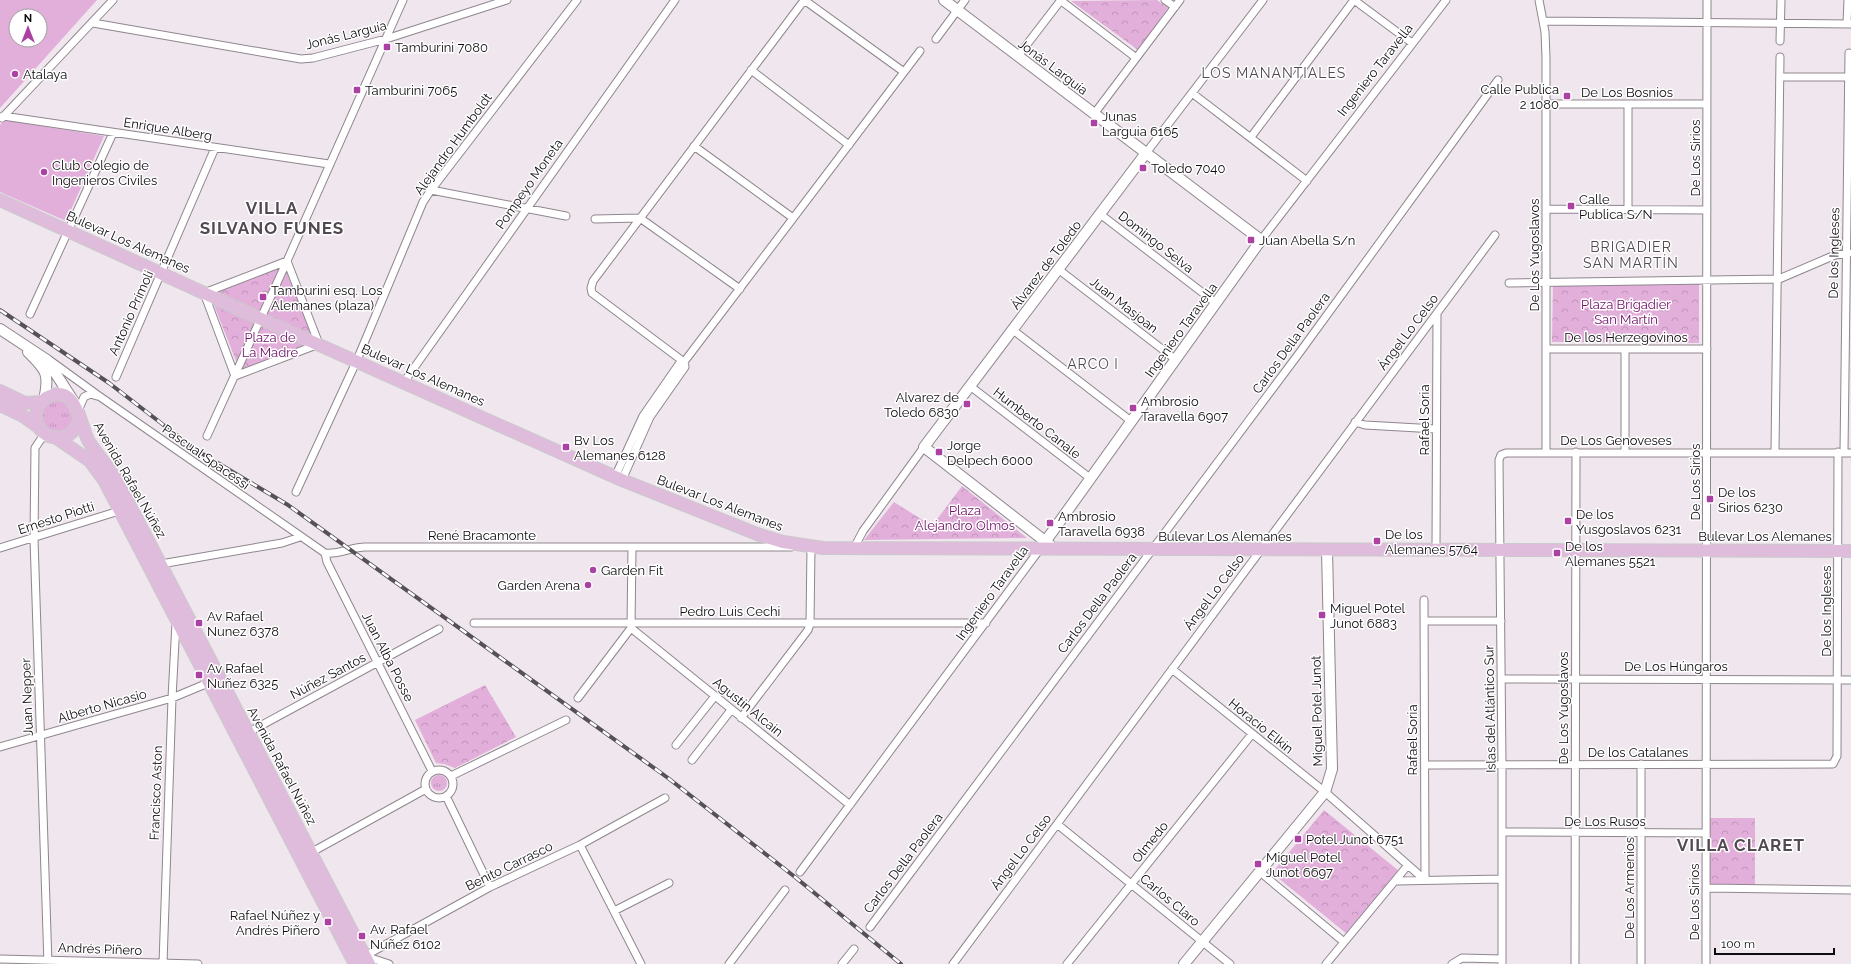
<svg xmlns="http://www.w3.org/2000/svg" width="1851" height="964" viewBox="0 0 1851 964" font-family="Raleway,sans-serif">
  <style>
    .grass { fill: url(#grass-tufts) }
    .park { fill: url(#park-crowns) }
    .pitch { fill: #e2afdb; fill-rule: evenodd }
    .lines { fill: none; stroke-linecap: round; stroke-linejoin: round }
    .minor-casing { stroke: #8f868e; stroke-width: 9 }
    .secondary-casing { stroke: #8f868e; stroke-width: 12 }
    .primary-casing { stroke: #cacaca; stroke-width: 14 }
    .minor { stroke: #fff; stroke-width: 7 }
    .secondary { stroke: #fff; stroke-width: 10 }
    .primary { stroke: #e0bcdc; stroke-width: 12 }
    .rail-casing { stroke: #565156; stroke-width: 4 }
    .rail { stroke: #fff; stroke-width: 2.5; stroke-dasharray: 8; stroke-linecap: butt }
    .poi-dot { fill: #ab41a2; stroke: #fff; stroke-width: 1.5 }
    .labels { text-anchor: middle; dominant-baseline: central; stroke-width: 3; stroke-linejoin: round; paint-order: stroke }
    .street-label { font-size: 13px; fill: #0f0c0f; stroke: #fff }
    .poi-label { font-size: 13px; fill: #0f0c0f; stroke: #fff; text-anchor: start }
    .park-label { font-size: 13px; fill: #6e0f68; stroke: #fff }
    .neighbourhood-label { font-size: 14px; letter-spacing: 1px; fill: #514a50; stroke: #fff }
    .district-label { font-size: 17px; font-weight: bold; letter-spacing: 1px; fill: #514a50; stroke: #fff }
  </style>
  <defs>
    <pattern id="grass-tufts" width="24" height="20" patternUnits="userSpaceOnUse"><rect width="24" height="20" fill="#e2afdb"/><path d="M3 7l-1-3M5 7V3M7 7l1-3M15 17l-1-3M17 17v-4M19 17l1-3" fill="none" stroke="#c195bb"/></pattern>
    <pattern id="park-crowns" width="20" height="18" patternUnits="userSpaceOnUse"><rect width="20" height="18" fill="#e2afdb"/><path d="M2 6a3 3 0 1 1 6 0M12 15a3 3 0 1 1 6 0" fill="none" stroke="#c195bb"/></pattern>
  </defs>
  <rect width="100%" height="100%" fill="#efe6ee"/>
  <path class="grass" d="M41 416a16 16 0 1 1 32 0a16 16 0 1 1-32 0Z
    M431 783a8 8 0 1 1 16 0a8 8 0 1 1-16 0Z"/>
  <path class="park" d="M1157,0L1168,8L1138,50L1071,1Z
    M284,266L313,338L309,343L240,371L210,295Z
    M1553,279L1699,280V343L1552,342Z
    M962,486L1027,538L864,540L894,502L932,526Z
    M485,685L516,737L455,768L444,764L436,763L415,720Z
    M1324,810L1399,871L1347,934L1272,873Z
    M1708,818H1755V887H1708Z"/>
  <path class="pitch" d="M0,0H97L0,108ZM16,16H40V40H16Z
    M4,120L104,136L66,221L0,192V125Z"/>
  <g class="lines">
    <defs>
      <path id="minor" d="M1060,0L1135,57
        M1165,0L1175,7
        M1354,0L1412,43
        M1539,0L1545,32L1546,58V453
        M1543,21L1851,24
        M93,23L301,59L313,58L386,39L507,0
        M1847,24L1848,0
        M936,39L965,0
        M1780,41L1781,0
        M1018,56L1061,0
        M751,70L849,145
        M1780,77H1851
        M1192,93L1307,181
        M1546,104H1707
        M1628,104V210
        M1094,114L1180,0
        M3,116L329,164
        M2,118L113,0
        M1251,137L1354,0
        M694,146L793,218
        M1146,153L1263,0
        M431,190L566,216
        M1546,209L1707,210
        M1100,214L1216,303
        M595,219L640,218L740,289
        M1261,240L1446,0
        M1058,269L1175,359
        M1509,283L1779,279L1835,255L1849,253
        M30,314L113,133
        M1013,330L1131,421
        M1546,349H1707
        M1625,349V452
        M48,359L99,396L325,553C338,555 352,547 365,547H791
        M235,376L204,293L287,261
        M235,376L319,344L287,261
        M116,377L215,148
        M404,382L675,0
        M970,386L1090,478
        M78,411L84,397L90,394L97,396
        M1355,422L1365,425L1436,429
        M207,436L287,261L403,0
        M1775,452L1780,57
        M1844,452L1849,53
        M615,477L643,416L679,364L684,362L920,51
        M622,480L650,417L685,367L684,362L592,293L591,288L593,281L802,3L807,2L904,72
        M296,492L357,360L423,202L431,190L577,0
        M0,548L119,511
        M854,548L863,531L924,447
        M1436,550L1437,314
        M325,553L327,562L432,771
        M161,564L282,543L300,537
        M1424,600L1425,880
        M1424,621H1501
        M474,623H986
        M631,628L850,805
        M1172,669L1325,792L1425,880
        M1501,679L1851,680
        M578,698L631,628L632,547
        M741,718L808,630L810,624L811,547H807
        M249,732L439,629
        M676,745L715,696
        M0,747L172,698L208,683
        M692,760L731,710
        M1641,764V964
        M1425,765L1833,764L1837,756L1838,452
        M425 784a14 14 0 1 1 28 0a14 14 0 1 1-28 0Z
        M451,776L566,720
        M446,796L490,887
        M1057,824L1230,964
        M1503,832L1706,833
        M580,845L641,964
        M312,852L426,789
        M800,872L1040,549
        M1260,872L1344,942
        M1396,881L1502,879
        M1706,888L1851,890
        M614,911L669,883
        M870,927L1300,352L1498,80
        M365,956L389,964
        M363,957L490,887L580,845L665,798
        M0,959L198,964
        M48,964L34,539L35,448L41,439L49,436
        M163,964L172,698L176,623
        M729,964L785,890
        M842,964L854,949
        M953,964L1495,235
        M1067,964L1252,734
        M1326,964L1408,865
        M1452,964L1462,958L1502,959
        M1502,964V764L1499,460L1501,455L1506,453H1851
        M1575,964L1576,452
        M1706,964L1707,0"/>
      <path id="secondary" d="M944,0L1261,240L1040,549
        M0,329L47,360L74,402
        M28,352C46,370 50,373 44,400
        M1050,545L924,447L1146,153
        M1184,964L1325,792L1332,769L1327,550"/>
      <path id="primary" d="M0,200L261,319L622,480L757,534L783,542L823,548L1851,551
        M0,391L25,403L41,402
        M0,405L23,416L40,428
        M79,414C80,445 36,445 36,416C36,409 40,402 46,398C76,381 80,424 88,440C96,454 108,465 116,479L369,964
        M55,437L90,461L104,480L355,964"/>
    </defs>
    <use href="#minor" class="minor-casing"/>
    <use href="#secondary" class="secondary-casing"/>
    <use href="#primary" class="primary-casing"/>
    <use href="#minor" class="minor"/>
    <use href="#secondary" class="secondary"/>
    <use href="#primary" class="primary"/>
    <defs>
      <path id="rail" d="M0,310L109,383L196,450L288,505L668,778L795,877L901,964"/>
    </defs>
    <use href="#rail" class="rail-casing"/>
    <use href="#rail" class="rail"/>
  </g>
  <g class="poi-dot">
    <rect x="383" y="43" width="8" height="8" rx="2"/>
    <circle cx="15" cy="74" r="4"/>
    <rect x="353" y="86" width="8" height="8" rx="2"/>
    <rect x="1563" y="92" width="8" height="8" rx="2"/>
    <rect x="1090" y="119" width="8" height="8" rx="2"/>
    <rect x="1139" y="164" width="8" height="8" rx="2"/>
    <circle cx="44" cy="172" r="4"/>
    <rect x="1567" y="202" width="8" height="8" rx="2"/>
    <rect x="1247" y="236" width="8" height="8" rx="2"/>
    <rect x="259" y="293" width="8" height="8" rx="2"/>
    <rect x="963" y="400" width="8" height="8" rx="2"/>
    <rect x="1129" y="404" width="8" height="8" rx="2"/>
    <rect x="562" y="443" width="8" height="8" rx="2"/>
    <rect x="935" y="448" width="8" height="8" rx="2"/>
    <rect x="1706" y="495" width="8" height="8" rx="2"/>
    <rect x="1564" y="517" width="8" height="8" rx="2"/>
    <rect x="1046" y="519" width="8" height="8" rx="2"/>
    <rect x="1373" y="537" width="8" height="8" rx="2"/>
    <rect x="1553" y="549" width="8" height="8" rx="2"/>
    <circle cx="593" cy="570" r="4"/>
    <circle cx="588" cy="585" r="4"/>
    <rect x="1318" y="611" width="8" height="8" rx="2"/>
    <rect x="195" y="619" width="8" height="8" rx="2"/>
    <rect x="195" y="671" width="8" height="8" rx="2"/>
    <rect x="1294" y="835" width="8" height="8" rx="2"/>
    <rect x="1254" y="860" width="8" height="8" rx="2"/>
    <rect x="324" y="918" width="8" height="8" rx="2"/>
    <rect x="358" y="932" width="8" height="8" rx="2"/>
  </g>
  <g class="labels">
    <g class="street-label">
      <text transform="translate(346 35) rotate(-14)">Jonás Larguía</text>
      <text transform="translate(1053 67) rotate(37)">Jonás Larguía</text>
      <text transform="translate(1375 70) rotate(-52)">Ingeniero Taravella</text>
      <text x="1627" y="92">De Los Bosnios</text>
      <text transform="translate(168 129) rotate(9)">Enrique Alberg</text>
      <text transform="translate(453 144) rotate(-54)">Alejandro Humboldt</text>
      <text transform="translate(1695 158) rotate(-90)">De Los Sirios</text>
      <text transform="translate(529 184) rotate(-55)">Pompeyo Moneta</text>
      <text transform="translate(128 242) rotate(24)">Bulevar Los Alemanes</text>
      <text transform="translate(1156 242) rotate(38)">Domingo Selva</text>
      <text transform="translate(1834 253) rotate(-89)">De los Ingleses</text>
      <text transform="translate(1534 255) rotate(-90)">De Los Yugoslavos</text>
      <text transform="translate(1046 265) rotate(-53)">Álvarez de Toledo</text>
      <text transform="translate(1124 305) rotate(38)">Juan Masjoan</text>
      <text transform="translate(131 313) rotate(-66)">Antonio Prímoli</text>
      <text transform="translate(1181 330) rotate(-54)">Ingeniero Taravella</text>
      <text transform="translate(1408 332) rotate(-53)">Ángel Lo Celso</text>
      <text x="1626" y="337">De los Herzegovinos</text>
      <text transform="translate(1291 343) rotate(-54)">Carlos Della Paolera</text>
      <text transform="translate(423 375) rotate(24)">Bulevar Los Alemanes</text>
      <text transform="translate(1424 420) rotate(-90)">Rafael Soria</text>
      <text transform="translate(1037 423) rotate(38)">Humberto Canale</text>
      <text x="1616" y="440">De Los Genoveses</text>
      <text transform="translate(206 457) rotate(35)">Pascual Spacessi</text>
      <text transform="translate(130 480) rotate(60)">Avenida Rafael Núñez</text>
      <text transform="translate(1695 482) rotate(-90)">De Los Sirios</text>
      <text transform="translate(720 503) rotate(21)">Bulevar Los Alemanes</text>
      <text transform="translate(56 518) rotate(-18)">Ernesto Piotti</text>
      <text x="482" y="535">René Bracamonte</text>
      <text x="1225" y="536">Bulevar Los Alemanes</text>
      <text x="1765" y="536">Bulevar Los Alemanes</text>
      <text transform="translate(1214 592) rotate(-53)">Ángel Lo Celso</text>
      <text transform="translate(992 593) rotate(-54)">Ingeniero Taravella</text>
      <text transform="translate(1097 603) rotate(-53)">Carlos Della Paolera</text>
      <text x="730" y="611">Pedro Luis Cechi</text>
      <text transform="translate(1826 611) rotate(-90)">De los Ingleses</text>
      <text transform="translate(388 657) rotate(63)">Juan Alba Posse</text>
      <text x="1676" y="666">De Los Húngaros</text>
      <text transform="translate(328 676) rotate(-28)">Núñez Santos</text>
      <text transform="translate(27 697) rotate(-92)">Juan Nepper</text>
      <text transform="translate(102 706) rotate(-16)">Alberto Nicasio</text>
      <text transform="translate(748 707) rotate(39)">Agustín Alcain</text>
      <text transform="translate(1563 708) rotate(-90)">De Los Yugoslavos</text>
      <text transform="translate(1490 709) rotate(-91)">Islas del Atlántico Sur</text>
      <text transform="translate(1317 711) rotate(-91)">Miguel Potel Junot</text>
      <text transform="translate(1261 726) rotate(39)">Horacio Elkin</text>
      <text transform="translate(1412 740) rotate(-90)">Rafael Soria</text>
      <text x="1638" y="752">De los Catalanes</text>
      <text transform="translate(282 766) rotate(62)">Avenida Rafael Núñez</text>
      <text transform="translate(156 793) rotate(-88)">Francisco Aston</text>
      <text x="1605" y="821">De Los Rusos</text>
      <text transform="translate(1150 842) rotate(-51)">Olmedo</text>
      <text transform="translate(1021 852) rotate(-53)">Ángel Lo Celso</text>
      <text transform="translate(903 863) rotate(-53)">Carlos Della Paolera</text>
      <text transform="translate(509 866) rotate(-26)">Benito Carrasco</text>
      <text transform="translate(1629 888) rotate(-90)">De Los Armenios</text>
      <text transform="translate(1170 900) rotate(40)">Carlos Claro</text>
      <text transform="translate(1694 902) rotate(-90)">De Los Sirios</text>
      <text transform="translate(100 949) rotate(2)">Andrés Piñero</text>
    </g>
    <g class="poi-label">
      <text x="395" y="47">Tamburini 7080</text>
      <text x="23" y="74">Atalaya</text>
      <text x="1559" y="89" text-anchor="end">Calle Publica<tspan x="1559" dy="15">2 1080</tspan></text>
      <text x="365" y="90">Tamburini 7065</text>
      <text x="1102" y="116">Junas<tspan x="1102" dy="15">Larguia 6165</tspan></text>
      <text x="52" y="165">Club Colegio de<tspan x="52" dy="15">Ingenieros Civiles</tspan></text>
      <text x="1151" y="168">Toledo 7040</text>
      <text x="1579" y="199">Calle<tspan x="1579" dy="15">Publica S/N</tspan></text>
      <text x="1259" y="240">Juan Abella S/n</text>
      <text x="271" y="290">Tamburini esq. Los<tspan x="271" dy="15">Alemanes (plaza)</tspan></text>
      <text x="959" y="397" text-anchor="end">Alvarez de<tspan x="959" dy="15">Toledo 6830</tspan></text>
      <text x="1141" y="401">Ambrosio<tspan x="1141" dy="15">Taravella 6907</tspan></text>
      <text x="574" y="440">Bv Los<tspan x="574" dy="15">Alemanes 6128</tspan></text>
      <text x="947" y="445">Jorge<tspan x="947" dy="15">Delpech 6000</tspan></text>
      <text x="1718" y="492">De los<tspan x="1718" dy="15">Sirios 6230</tspan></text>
      <text x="1576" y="514">De los<tspan x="1576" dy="15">Yusgoslavos 6231</tspan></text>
      <text x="1058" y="516">Ambrosio<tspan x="1058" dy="15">Taravella 6938</tspan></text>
      <text x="1385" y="534">De los<tspan x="1385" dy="15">Alemanes 5764</tspan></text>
      <text x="1565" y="546">De los<tspan x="1565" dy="15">Alemanes 5521</tspan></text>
      <text x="601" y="570">Garden Fit</text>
      <text x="580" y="585" text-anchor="end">Garden Arena</text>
      <text x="1330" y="608">Miguel Potel<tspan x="1330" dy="15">Junot 6883</tspan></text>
      <text x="207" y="616">Av Rafael<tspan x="207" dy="15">Nunez 6378</tspan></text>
      <text x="207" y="668">Av Rafael<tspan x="207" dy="15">Nuñez 6325</tspan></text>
      <text x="1306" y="839">Potel Junot 6751</text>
      <text x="1266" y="857">Miguel Potel<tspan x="1266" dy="15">Junot 6697</tspan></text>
      <text x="320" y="915" text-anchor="end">Rafael Núñez y<tspan x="320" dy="15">Andrés Piñero</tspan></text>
      <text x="370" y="929">Av. Rafael<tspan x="370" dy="15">Nuñez 6102</tspan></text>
    </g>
    <g class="park-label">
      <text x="1626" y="304">Plaza Brigadier<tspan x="1626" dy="15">San Martín</tspan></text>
      <text x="270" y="337">Plaza de<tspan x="270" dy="15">La Madre</tspan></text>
      <text x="965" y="510">Plaza<tspan x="965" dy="15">Alejandro Olmos</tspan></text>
    </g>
    <g class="neighbourhood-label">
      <text x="1274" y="73">LOS MANANTIALES</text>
      <text x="1631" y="247">BRIGADIER<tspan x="1631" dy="16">SAN MARTÍN</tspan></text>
      <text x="1093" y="364">ARCO I</text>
    </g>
    <g class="district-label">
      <text x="272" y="208">VILLA<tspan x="272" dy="20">SILVANO FUNES</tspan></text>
      <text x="1741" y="845">VILLA CLARET</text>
    </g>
  </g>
  <g transform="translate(28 28)"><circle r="19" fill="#ffffff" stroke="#9f9e9f"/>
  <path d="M0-3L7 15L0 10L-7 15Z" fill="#ab41a2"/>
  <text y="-6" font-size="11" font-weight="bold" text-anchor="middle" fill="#0f0c0f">N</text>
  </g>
  <path d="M1715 948v6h119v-6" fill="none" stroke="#0f0c0f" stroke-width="2"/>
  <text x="1721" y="948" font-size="12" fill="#0f0c0f" stroke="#ffffff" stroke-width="3" paint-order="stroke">100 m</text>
</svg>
